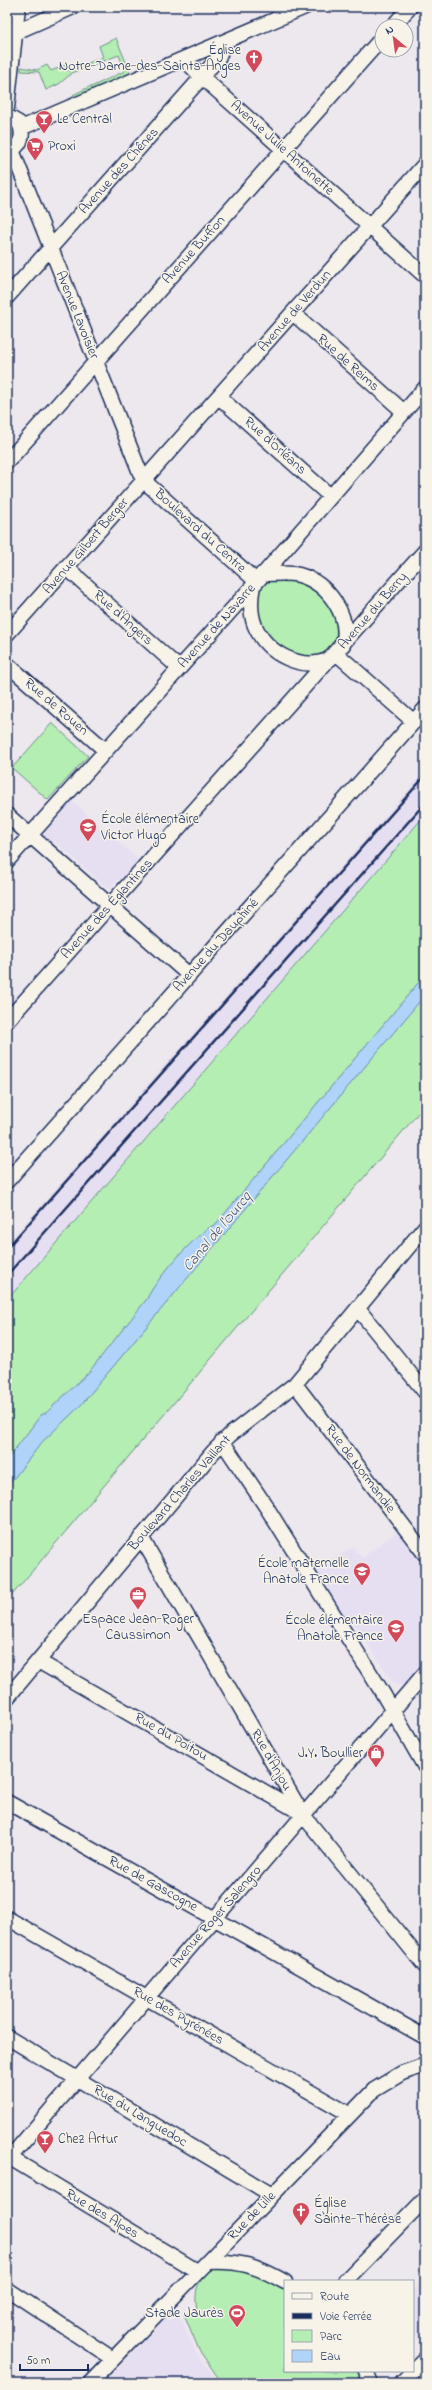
<svg xmlns="http://www.w3.org/2000/svg" width="432" height="2390" viewBox="0 0 432 2390" font-family="'Indie Flower',sans-serif">
  <style>
    .built { fill: #e6dff2 }
    .green { fill: #b4eeb2; stroke: #688e88 }
    .water { fill: #b0d4f9; stroke: #7492bb }
    .lines { fill: none; stroke-linecap: round; stroke-linejoin: round }
    .minor-casing { stroke: #1b2f5e; stroke-width: 17 }
    .minor { stroke: #f7f3e8; stroke-width: 14 }
    .rail { stroke: #1b2f5e; stroke-width: 2.5 }
    .labels { text-anchor: middle; dominant-baseline: central; stroke-width: 3; stroke-linejoin: round; paint-order: stroke }
    .poi-label { font-size: 14px; fill: #1b2f5e; stroke: #f7f3e8; text-anchor: end }
    .street-label { font-size: 14px; fill: #1b2f5e; stroke: #f7f3e8 }
    .water-label { font-size: 15px; font-style: italic; fill: #39507d; stroke: #f7f3e8 }
  </style>
  <rect width="100%" height="100%" fill="#ede7ee"/>
  <filter id="ink" filterUnits="userSpaceOnUse"><feTurbulence type="fractalNoise" baseFrequency=".025" numOctaves="2"/><feDisplacementMap in="SourceGraphic" scale="8" xChannelSelector="R" yChannelSelector="G"/><feConvolveMatrix kernelMatrix="1 2 1 2 8 2 1 2 1" color-interpolation-filters="sRGB"/></filter>
  <g filter="url(#ink)">
    <path class="built" d="M425,771V815L7,1300V1244Z
      M71,800L140,861L121,882L117,879L109,889L54,841L51,844L42,837V833Z
      M398,1531L425,1567V1662L406,1684L401,1686L395,1685L392,1681L354,1623L349,1626L314,1569L353,1547L362,1558Z
      M425,2278V2344L413,2333V2291Z
      M175,2316H180L197,2355L213,2375L206,2383H103L165,2318L169,2322Z"/>
    <path class="green" d="M116,38L131,74L74,98L73,95L91,86V87L125,71L119,55L72,73L59,84L46,90L39,72L21,71V67L37,70L47,65L51,71L66,65L69,71L103,57L99,46Z
      M7,124L15,130L16,138L7,146Z
      M274,578C284,578 295,579 304,584C327,595 349,630 328,651C298,679 221,606 274,578Z
      M52,723L88,756L48,800L12,768Z
      M425,815V975L216,1224C197,1232 155,1280 147,1299L89,1372L46,1413L41,1415L7,1460V1300Z
      M425,995V1105L7,1601V1487L42,1442L80,1406Z
      M216,2268C241,2267 264,2277 285,2290V2371H357L363,2383H222L199,2350L184,2314L197,2311C194,2293 196,2276 216,2268Z"/>
    <path class="water" d="M425,975V995L80,1406L42,1442L7,1487V1460L41,1415L46,1413L89,1372L147,1299C155,1280 197,1232 216,1224Z"/>
    <g class="lines">
      <defs>
        <path id="minor" d="M393,26L410,7
          M9,35L73,7
          M184,59L202,77L425,276
          M7,108L18,7
          M7,116L19,123C25,135 21,148 7,151
          M21,128L305,7
          M12,150L143,480L256,581
          M7,297L202,77L218,58L225,42
          M293,313L404,412
          M219,397L330,496
          M7,462L382,38
          M67,568L179,668
          M262,574C275,574 287,572 299,575C328,583 351,616 343,645
          M253,586C250,600 250,613 255,626C267,654 302,672 330,659
          M7,634L425,164
          M336,653L414,722
          M7,664L105,750
          M7,815L189,975
          M7,861L253,586L425,388
          M7,1021L425,551
          M7,1181L425,709
          M358,1309L425,1392
          M295,1384L425,1554
          M222,1441L267,1508L382,1692L425,1767
          M141,1537L303,1815L425,1966
          M38,1661L303,1814
          M7,1698L213,1452L230,1435L295,1384L425,1227
          M7,1802L425,2037
          M7,1918L349,2114
          M7,2037L272,2195
          M7,2156L197,2271
          M7,2161L425,1673
          M207,2262C239,2260 257,2266 285,2282
          M345,2281L425,2199
          M7,2289L113,2359
          M366,2371L371,2383
          M90,2383L374,2090L402,2073L425,2065
          M401,2383L425,2359"/>
      </defs>
      <use href="#minor" class="minor-casing"/>
      <use href="#minor" class="minor"/>
      <path class="rail" d="M7,1248L425,776
        M7,1275L425,803"/>
    </g>
  </g>
  <defs>
    <symbol id="church-pin" viewBox="-11 -11 22 30"><path d="M0 17L-7.5 6A9.5 9.5 0 1 1 7.5 6Z" fill="#d1495b" stroke="#f7f3e8"/><path d="M-1.2-6h2.4v3.5h3.3v2.4h-3.3V6h-2.4V-.1h-3.3v-2.4h3.3Z" fill="#fff"/></symbol>
    <symbol id="bar-pin" viewBox="-11 -11 22 30"><path d="M0 17L-7.5 6A9.5 9.5 0 1 1 7.5 6Z" fill="#d1495b" stroke="#f7f3e8"/><path d="M-6-5H6L.8 .8V4.5H3.5V6h-7V4.5H-.8V.8Z" fill="#fff"/></symbol>
    <symbol id="supermarket-pin" viewBox="-11 -11 22 30"><path d="M0 17L-7.5 6A9.5 9.5 0 1 1 7.5 6Z" fill="#d1495b" stroke="#f7f3e8"/><path d="M-6-5.5h2.5l.6 2H6L4.5 2H-2.5L-4.4-4H-6ZM-1.5 3.2a1.3 1.3 0 1 0 .1 0ZM3 3.2a1.3 1.3 0 1 0 .1 0Z" fill="#fff"/></symbol>
    <symbol id="school-pin" viewBox="-11 -11 22 30"><path d="M0 17L-7.5 6A9.5 9.5 0 1 1 7.5 6Z" fill="#d1495b" stroke="#f7f3e8"/><path d="M0-5L7-2L0 1L-7-2ZM-4 1L0 2.5L4 1V4Q0 6-4 4Z" fill="#fff"/></symbol>
    <symbol id="office-pin" viewBox="-11 -11 22 30"><path d="M0 17L-7.5 6A9.5 9.5 0 1 1 7.5 6Z" fill="#d1495b" stroke="#f7f3e8"/><path d="M-6-3h4V-5.5h4V-3h4V5H-6ZM-1-4.5V-3h2v-1.5ZM-6 0V1H6V0Z" fill="#fff"/></symbol>
    <symbol id="shop-pin" viewBox="-11 -11 22 30"><path d="M0 17L-7.5 6A9.5 9.5 0 1 1 7.5 6Z" fill="#d1495b" stroke="#f7f3e8"/><path d="M-5-2.5h2.3a2.7 3.5 0 0 1 5.4 0H5L5.5 6h-11ZM-1.5-2.5h3a1.5 2.3 0 0 0-3 0Z" fill="#fff"/></symbol>
    <symbol id="stadium-pin" viewBox="-11 -11 22 30"><path d="M0 17L-7.5 6A9.5 9.5 0 1 1 7.5 6Z" fill="#d1495b" stroke="#f7f3e8"/><path d="M0-5a6.5 5 0 1 0 0 10a6.5 5 0 1 0 0-10ZM-3.5-1.8h7v3.6h-7Z" fill="#fff"/></symbol>
  </defs>
  <g fill-rule="evenodd">
    <use href="#church-pin" x="244" y="48" width="20" height="27"/>
    <use href="#bar-pin" x="34" y="109" width="20" height="27"/>
    <use href="#supermarket-pin" x="25" y="136" width="20" height="27"/>
    <use href="#school-pin" x="78" y="817" width="20" height="27"/>
    <use href="#school-pin" x="352" y="1561" width="20" height="27"/>
    <use href="#office-pin" x="128" y="1585" width="20" height="27"/>
    <use href="#school-pin" x="386" y="1618" width="20" height="27"/>
    <use href="#shop-pin" x="366" y="1743" width="20" height="27"/>
    <use href="#bar-pin" x="35" y="2129" width="20" height="27"/>
    <use href="#church-pin" x="291" y="2201" width="20" height="27"/>
    <use href="#stadium-pin" x="227" y="2303" width="20" height="27"/>
  </g>
  <g class="labels">
    <g class="poi-label">
      <text x="241" y="50">Église<tspan x="241" dy="16">Notre-Dame-des-Saints-Anges</tspan></text>
      <text x="57" y="119" text-anchor="start">Le Central</text>
      <text x="48" y="146" text-anchor="start">Proxi</text>
      <text x="101" y="819" text-anchor="start">École élémentaire<tspan x="101" dy="16">Victor Hugo</tspan></text>
      <text x="349" y="1563">École maternelle<tspan x="349" dy="16">Anatole France</tspan></text>
      <text x="138" y="1619" text-anchor="middle">Espace Jean-Roger<tspan x="138" dy="16">Caussimon</tspan></text>
      <text x="383" y="1620">École élémentaire<tspan x="383" dy="16">Anatole France</tspan></text>
      <text x="363" y="1753">J.Y. Boullier</text>
      <text x="58" y="2139" text-anchor="start">Chez Artur</text>
      <text x="314" y="2203" text-anchor="start">Église<tspan x="314" dy="16">Sainte-Thérèse</tspan></text>
      <text x="224" y="2313">Stade Jaurès</text>
    </g>
    <g class="street-label">
      <text transform="translate(282 148) rotate(42)">Avenue Julie Antoinette</text>
      <text transform="translate(119 171) rotate(-48)">Avenue des Chênes</text>
      <text transform="translate(194 250) rotate(-48)">Avenue Buffon</text>
      <text transform="translate(295 311) rotate(-49)">Avenue de Verdun</text>
      <text transform="translate(77 315) rotate(68)">Avenue Lavoisier</text>
      <text transform="translate(348 363) rotate(42)">Rue de Reims</text>
      <text transform="translate(275 446) rotate(42)">Rue d'Orléans</text>
      <text transform="translate(200 531) rotate(42)">Boulevard du Centre</text>
      <text transform="translate(86 546) rotate(-49)">Avenue Gilbert Berger</text>
      <text transform="translate(373 611) rotate(-49)">Avenue du Berry</text>
      <text transform="translate(123 618) rotate(42)">Rue d'Angers</text>
      <text transform="translate(217 626) rotate(-48)">Avenue de Navarre</text>
      <text transform="translate(56 707) rotate(41)">Rue de Rouen</text>
      <text transform="translate(107 909) rotate(-48)">Avenue des Églantines</text>
      <text transform="translate(216 945) rotate(-48)">Avenue du Dauphiné</text>
      <text transform="translate(360 1469) rotate(53)">Rue de Normandie</text>
      <text transform="translate(180 1493) rotate(-49)">Boulevard Charles Vaillant</text>
      <text transform="translate(171 1737) rotate(30)">Rue du Poitou</text>
      <text transform="translate(271 1760) rotate(60)">Rue d'Anjou</text>
      <text transform="translate(153 1884) rotate(29)">Rue de Gascogne</text>
      <text transform="translate(216 1917) rotate(-49)">Avenue Roger Salengro</text>
      <text transform="translate(178 2016) rotate(30)">Rue des Pyrénées</text>
      <text transform="translate(140 2116) rotate(31)">Rue du Languedoc</text>
      <text transform="translate(102 2214) rotate(31)">Rue des Alpes</text>
      <text transform="translate(252 2216) rotate(-46)">Rue de Lille</text>
    </g>
    <g class="water-label">
      <text transform="translate(217 1232) rotate(-50)">Canal de l'Ourcq</text>
    </g>
  </g>
  <rect width="432" height="2390" fill="none" stroke="#f7f3e8" stroke-width="24"/>
  <rect x="12" y="12" width="408" height="2366" fill="none" stroke="#1b2f5e" stroke-width="1.5" filter="url(#ink)"/>
  <rect x="284" y="2280" width="130" height="92" fill="#f7f3e8" stroke="#9fa5b1"/>
  <rect x="292" y="2293" width="20" height="6" fill="#f7f3e8" stroke="#9fa5b1"/>
  <text x="320" y="2300" font-size="12" fill="#1b2f5e">Route</text>
  <rect x="292" y="2313" width="20" height="6" fill="#1b2f5e" stroke="#9fa5b1"/>
  <text x="320" y="2320" font-size="12" fill="#1b2f5e">Voie ferrée</text>
  <rect x="292" y="2330" width="20" height="12" fill="#b4eeb2" stroke="#9fa5b1"/>
  <text x="320" y="2340" font-size="12" fill="#1b2f5e">Parc</text>
  <rect x="292" y="2350" width="20" height="12" fill="#b0d4f9" stroke="#9fa5b1"/>
  <text x="320" y="2360" font-size="12" fill="#1b2f5e">Eau</text>
  <g transform="translate(394 38) rotate(331)"><circle r="19" fill="#f7f3e8" stroke="#9fa5b1"/>
  <path d="M0-3L7 15L0 10L-7 15Z" fill="#d1495b"/>
  <text y="-6" font-size="11" font-weight="bold" text-anchor="middle" fill="#1b2f5e">N</text>
  </g>
  <path d="M20 2364v6h68v-6" fill="none" stroke="#1b2f5e" stroke-width="2"/>
  <text x="26" y="2364" font-size="12" fill="#1b2f5e" stroke="#f7f3e8" stroke-width="3" paint-order="stroke">50 m</text>
</svg>
